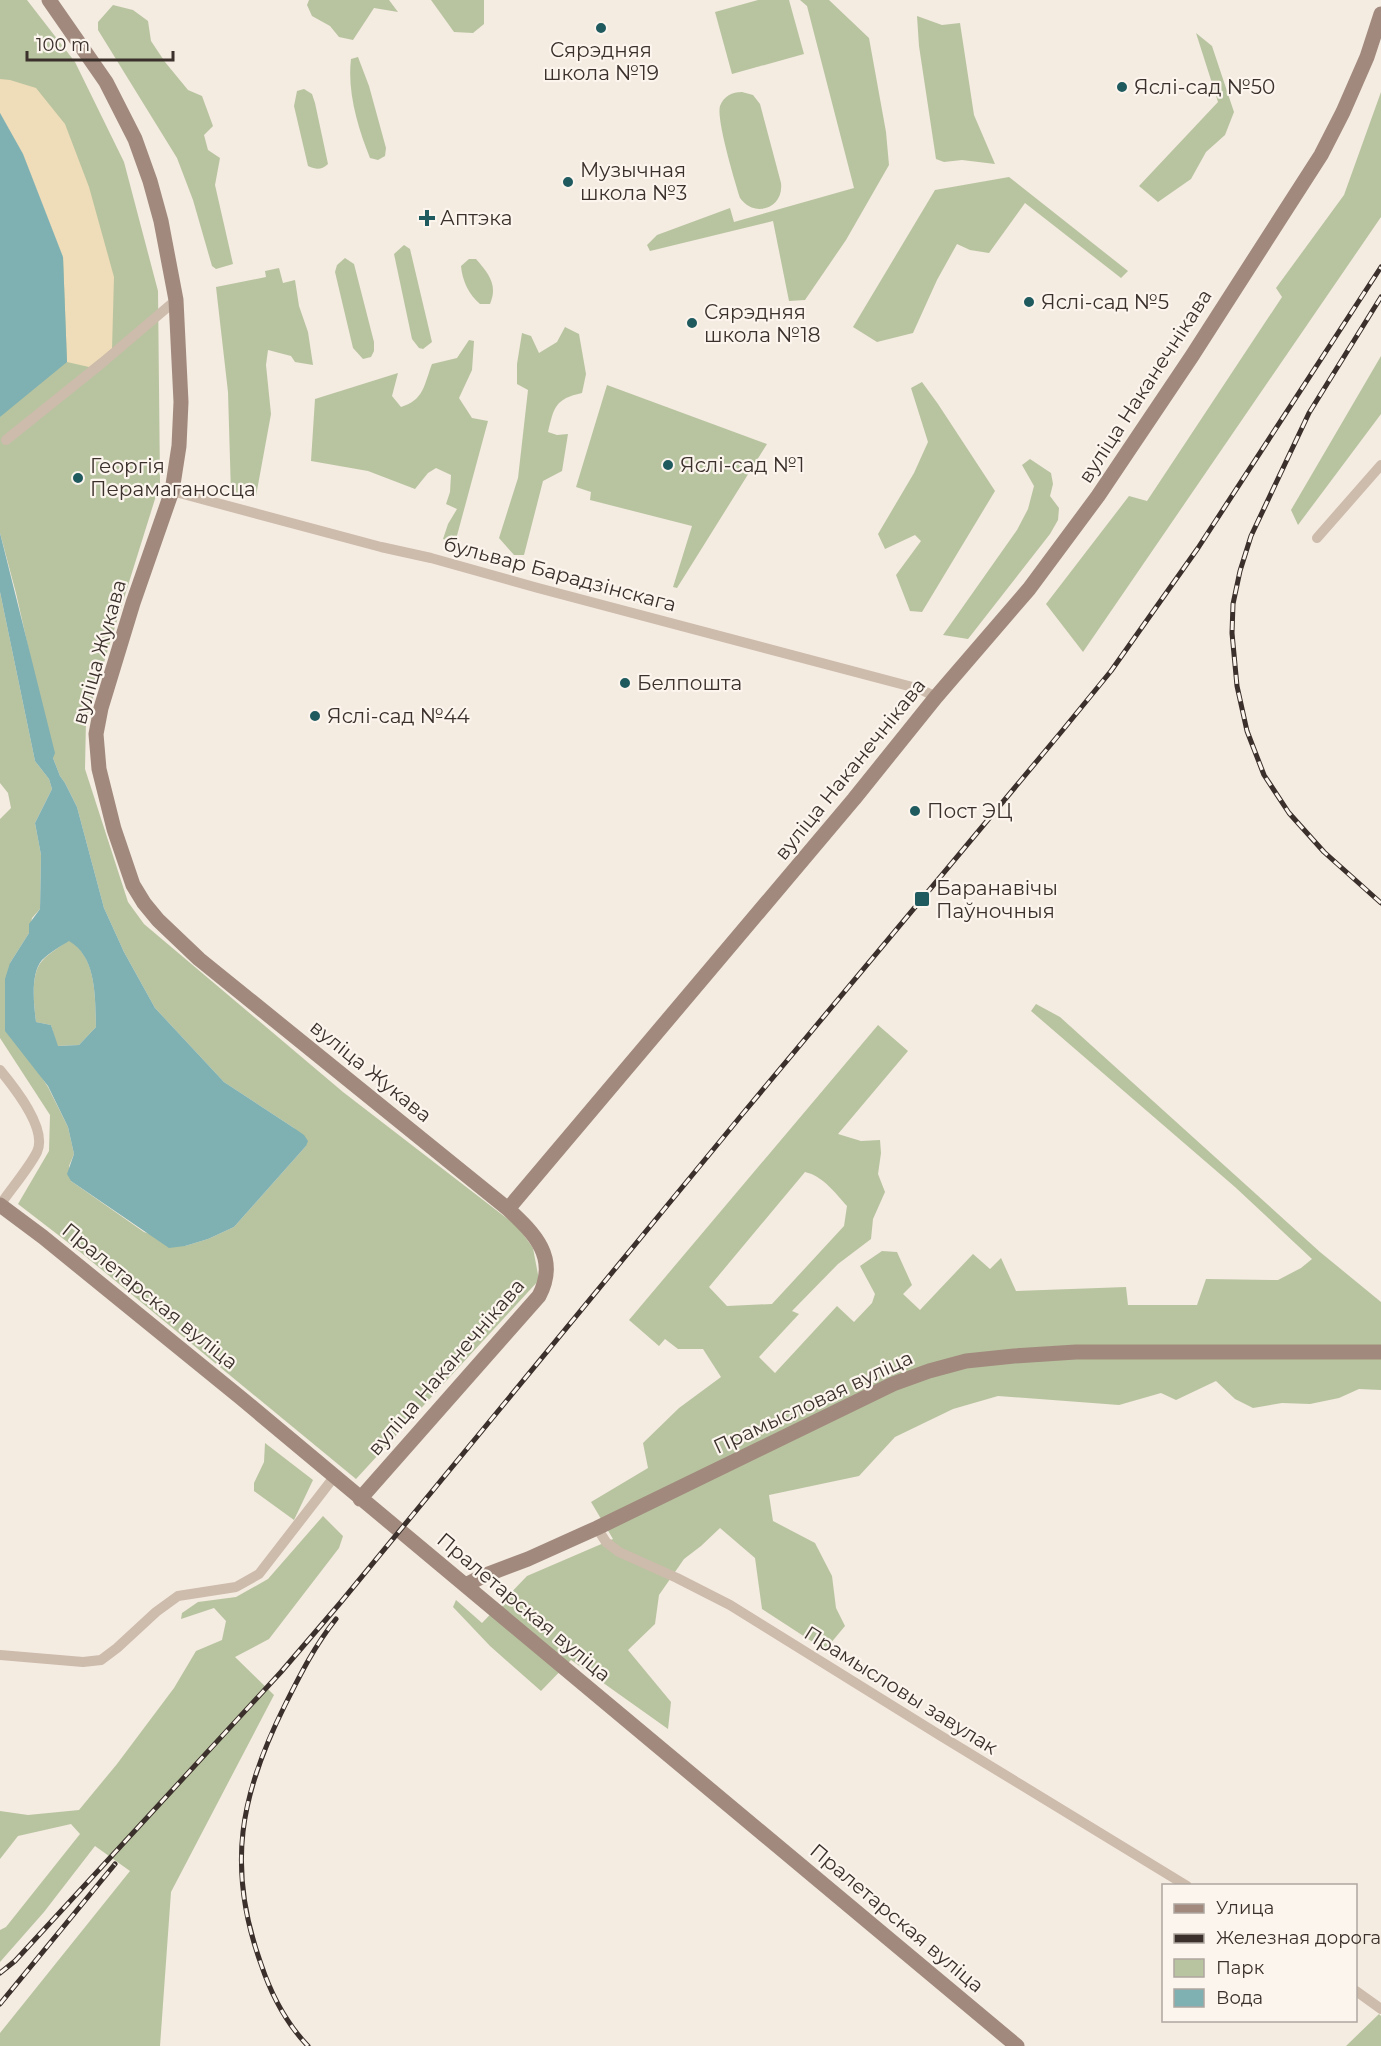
<svg xmlns="http://www.w3.org/2000/svg" width="1381" height="2046" viewBox="0 0 1381 2046" font-family="Montserrat,sans-serif">
  <style>
    .green { fill: #b8c4a0; fill-rule: evenodd }
    .sand { fill: #efdcb8 }
    .water { fill: #7fb0b2; fill-rule: evenodd }
    .lines { fill: none; stroke-linecap: round; stroke-linejoin: round }
    .street { stroke: #cdbbac; stroke-width: 10 }
    .secondary { stroke: #a18a7d; stroke-width: 15 }
    .rail-casing { stroke: #3b302b; stroke-width: 5 }
    .rail { stroke: #fbf5ee; stroke-width: 3; stroke-dasharray: 9; stroke-linecap: butt }
    .poi-dot { fill: #1f5a5e; stroke: #fbf5ee; stroke-width: 2 }
    .labels { text-anchor: middle; dominant-baseline: central; stroke-width: 4.5; stroke-linejoin: round; paint-order: stroke }
    .poi-label { font-size: 20px; fill: #3b302b; stroke: #fbf5ee; text-anchor: start }
    .street-label { font-size: 20px; fill: #3b302b; stroke: #fbf5ee }
  </style>
  <rect width="100%" height="100%" fill="#f4ebe1"/>
  <path class="green" d="M0,0H27L75,62L124,162L158,291L160,483L86,720L85,769L128,902L144,924L343,1092L518,1227L533,1248L539,1280L356,1479L79,1251L18,1204L49,1151L50,1115L0,1038V819L11,808L8,793L0,783V592L35,761L49,779L52,789L35,823L41,855L40,909L32,918L29,933L10,963L35,1067L48,1087L68,1127L74,1154L69,1166L71,1181L144,1232L185,1246L208,1239L234,1227L306,1146L294,1128L224,1082L155,1008L124,952L104,908L77,807L65,783L60,776L53,758L16,593L0,533V417L63,257L23,154L0,113Z
    M309,0H389L398,12L374,8L353,40L339,37L330,26L312,16L307,5Z
    M431,0H484V24L473,33L454,32Z
    M758,0H789L804,54L732,74L715,12Z
    M800,0H829L869,38L886,132L889,165L846,240L805,300L789,301L773,221L650,251L647,245L657,235L730,208L734,222L854,188L807,6Z
    M113,5L133,10L148,21L151,41L165,62L188,90L202,96L213,126L204,135L208,150L220,158L215,185L233,264L216,269L212,266L193,200L177,158L98,30V22Z
    M917,16L942,25L960,23L974,115L995,164L962,160L944,162L936,159L919,46Z
    M1196,33L1212,46L1234,112L1225,135L1206,152L1191,179L1158,202L1139,186L1218,102Z
    M358,57L369,86L386,148L385,156L378,160L370,158C358,128 347,92 351,59Z
    M304,89L312,94L315,103L328,164C321,170 317,170 308,166L294,106L297,91Z
    M742,92L753,95L760,104L781,183C784,209 754,218 740,198C735,182 716,119 720,106C724,96 732,92 742,92Z
    M1381,92V217L1083,652L1046,604L1129,496L1147,501L1282,297L1276,288L1344,195Z
    M1009,177L1128,271L1121,278L1025,203L989,253L970,250L957,244L937,280L913,333L877,342L853,327L935,190Z
    M404,245L410,249L432,342L423,349L419,348L412,339L394,254Z
    M345,258L354,264L374,342V351L371,357L363,359L353,348L335,272L337,265Z
    M469,259H476C489,274 498,285 490,304H480C469,295 462,280 461,266Z
    M279,268L283,283L295,280L299,306L308,332L313,365L295,362L291,356L268,350L266,365L271,414L256,496L239,497L231,494L228,392L216,287L266,277L265,271Z
    M565,327L579,334L586,374L582,393C555,399 554,407 548,432L557,435L568,434L562,471L543,481L524,555H514L499,538L518,478L528,390L517,384V364L522,333L531,336L539,353L557,342Z
    M469,340L474,341L472,370L459,398L472,418L488,421L455,543L443,539L448,524L457,509L446,504L450,492L451,475L436,468L428,473L415,489L368,471L311,461L315,399L398,373L392,396L401,407C424,400 424,385 432,364L457,358Z
    M1381,356V414L1298,525L1291,510Z
    M922,382L938,404L995,491L922,612L910,611L896,575L921,541L915,535L885,549L878,534L914,473L928,442L911,388Z
    M607,385L767,444L677,588L673,587L692,526L590,500L591,492L576,487Z
    M1030,459L1051,473L1053,484L1050,496L1059,508L1058,520L1050,534L968,639L943,635L1017,530L1028,509L1034,486L1022,465Z
    M69,940C97,957 95,998 96,1027L79,1045L57,1046L51,1025L36,1022C34,1005 30,974 42,961C49,953 60,947 69,940Z
    M1036,1004L1060,1017L1320,1252L1381,1302V1390L1359,1389L1339,1398L1310,1404L1282,1403L1253,1408L1235,1399L1216,1381L1176,1400L1161,1393L1119,1405L998,1396L953,1409L895,1437L859,1476L769,1495L773,1521L815,1543L832,1576L836,1608L845,1626L825,1650L762,1609L755,1558L720,1528L701,1546L684,1559L659,1595L655,1624L628,1650L671,1702L668,1729L571,1660L541,1691L490,1646L453,1607L456,1600L482,1623L527,1576L613,1539L591,1502L648,1468L643,1443L679,1408L721,1377L703,1349H678L665,1339L659,1346L629,1320L878,1025L908,1051L838,1134L861,1141L880,1140L881,1153L878,1174L885,1192L873,1219L871,1239L838,1264L792,1311L799,1314L759,1357L775,1373L837,1306L854,1322L872,1303L875,1294L860,1266L882,1251L897,1252L912,1285L903,1294L920,1310L973,1254L990,1269L1001,1258L1016,1291L1126,1287L1128,1305H1197L1206,1279L1278,1280L1301,1268L1312,1259L1235,1187L1031,1011ZM805,1172C823,1176 836,1194 847,1206L844,1226L772,1304L727,1306L709,1287Z
    M265,1443L313,1480L294,1520L254,1491V1483L264,1462Z
    M323,1516L343,1536L339,1548L269,1639L235,1657L274,1695L171,1892L160,2046H0V2033L130,1871L95,1846L44,1912L0,1962V1930L6,1927L80,1834L71,1824L18,1836L0,1859V1811L28,1815L79,1810L117,1764L174,1688L196,1651L222,1640L226,1621L214,1608L181,1619L182,1613L198,1602L236,1597L268,1579Z
    M1379,2014L1381,2016V2046H1346Z"/>
  <path class="sand" d="M0,79L10,80L36,88L65,124L89,187L114,277L112,349L89,367L67,362L63,257L23,154L0,113Z"/>
  <path class="water" d="M0,113L23,154L63,257L67,362L0,417Z
    M0,533L55,753L53,758L60,776L65,783L77,807L104,908L124,952L155,1008L224,1082L294,1128L304,1135L308,1141L306,1146L234,1227L208,1239L185,1246L169,1248L71,1181L67,1174L74,1154L68,1127L48,1086L5,1031V979L10,963L29,933V924L40,909L41,855L35,823L52,789L49,779L35,761L0,592ZM69,941C97,957 95,998 96,1027L79,1045L58,1046L51,1025L36,1022C34,1005 30,974 42,960C49,953 61,946 69,941Z"/>
  <g class="lines">
    <path class="street" d="M6,440L102,363L176,300
      M172,491L381,547L431,558L538,588L920,689L936,697
      M1317,538L1381,465
      M0,1070C14,1087 48,1129 37,1152C29,1168 11,1189 0,1205
      M597,1528L606,1542L619,1552L677,1578L730,1605L941,1736L1187,1886
      M0,1655L83,1662L101,1660L117,1648L156,1612L178,1596L236,1587L259,1574L334,1477
      M1356,1991L1381,2009"/>
    <path class="secondary" d="M49,0L106,82L135,139L150,181L161,221L176,300L181,402L179,446L172,491L133,603L101,708L96,734L99,769L114,829L133,885L144,903L158,920L199,959L508,1209C535,1234 559,1258 539,1296L360,1499
      M0,1205L43,1237L241,1398L1017,2046
      M508,1209L854,799L936,697L1029,589L1098,496L1192,356L1321,155L1343,112L1367,57L1381,14
      M466,1585L483,1576L528,1559L597,1528L893,1384L929,1371L966,1361L1014,1356L1076,1352H1381"/>
    <defs>
      <path id="rail" d="M1381,297L1309,413L1251,536L1240,571L1233,604L1232,633L1237,686L1247,731L1264,775L1289,813L1324,852L1381,903
        M0,1973L15,1961L281,1672L341,1602L740,1117L1062,731L1111,671L1198,548L1381,267
        M0,2004L115,1864
        M308,2046C286,2023 271,1994 261,1964C226,1867 240,1795 285,1705C300,1675 315,1645 336,1619"/>
    </defs>
    <use href="#rail" class="rail-casing"/>
    <use href="#rail" class="rail"/>
  </g>
  <g class="poi-dot">
    <circle cx="601" cy="28" r="6"/>
    <circle cx="1122" cy="87" r="6"/>
    <circle cx="568" cy="182" r="6"/>
    <path d="M424 209h6v6h6v6h-6v6h-6v-6h-6v-6h6z"/>
    <circle cx="1029" cy="302" r="6"/>
    <circle cx="692" cy="323" r="6"/>
    <circle cx="668" cy="465" r="6"/>
    <circle cx="78" cy="478" r="6"/>
    <circle cx="625" cy="683" r="6"/>
    <circle cx="315" cy="716" r="6"/>
    <circle cx="915" cy="811" r="6"/>
    <rect x="914" y="891" width="16" height="16" rx="3"/>
  </g>
  <g class="labels">
    <g class="poi-label">
      <text x="601" y="50" text-anchor="middle">Сярэдняя<tspan x="601" dy="23">школа №19</tspan></text>
      <text x="1134" y="87">Яслі-сад №50</text>
      <text x="580" y="170">Музычная<tspan x="580" dy="23">школа №3</tspan></text>
      <text x="440" y="218">Аптэка</text>
      <text x="1041" y="302">Яслі-сад №5</text>
      <text x="704" y="312">Сярэдняя<tspan x="704" dy="23">школа №18</tspan></text>
      <text x="680" y="465">Яслі-сад №1</text>
      <text x="90" y="466">Георгія<tspan x="90" dy="23">Перамаганосца</tspan></text>
      <text x="637" y="683">Белпошта</text>
      <text x="327" y="716">Яслі-сад №44</text>
      <text x="927" y="811">Пост ЭЦ</text>
      <text x="936" y="888">Баранавічы<tspan x="936" dy="23">Паўночныя</tspan></text>
    </g>
    <g class="street-label">
      <text transform="translate(1145 386) rotate(-57)">вуліца Наканечнікава</text>
      <text transform="translate(560 574) rotate(15)">бульвар Барадзінскага</text>
      <text transform="translate(99 652) rotate(-74)">вуліца Жукава</text>
      <text transform="translate(850 769) rotate(-51)">вуліца Наканечнікава</text>
      <text transform="translate(371 1071) rotate(39)">вуліца Жукава</text>
      <text transform="translate(150 1296) rotate(39)">Пралетарская вуліца</text>
      <text transform="translate(446 1367) rotate(-49)">вуліца Наканечнікава</text>
      <text transform="translate(813 1402) rotate(-25)">Прамысловая вуліца</text>
      <text transform="translate(524 1607) rotate(40)">Пралетарская вуліца</text>
      <text transform="translate(901 1690) rotate(32)">Прамысловы завулак</text>
      <text transform="translate(897 1918) rotate(40)">Пралетарская вуліца</text>
    </g>
  </g>
  <rect x="1162" y="1884" width="195" height="138" fill="#fbf5ee" stroke="#aea6a0" stroke-width="1.5"/>
  <rect x="1174" y="1904" width="30" height="9" fill="#a18a7d" stroke="#aea6a0" stroke-width="1.5"/>
  <text x="1216" y="1914" font-size="18" fill="#3b302b">Улица</text>
  <rect x="1174" y="1934" width="30" height="9" fill="#3b302b" stroke="#aea6a0" stroke-width="1.5"/>
  <text x="1216" y="1944" font-size="18" fill="#3b302b">Железная дорога</text>
  <rect x="1174" y="1959" width="30" height="18" fill="#b8c4a0" stroke="#aea6a0" stroke-width="1.5"/>
  <text x="1216" y="1974" font-size="18" fill="#3b302b">Парк</text>
  <rect x="1174" y="1989" width="30" height="18" fill="#7fb0b2" stroke="#aea6a0" stroke-width="1.5"/>
  <text x="1216" y="2004" font-size="18" fill="#3b302b">Вода</text>
  <path d="M27 51v9h146v-9" fill="none" stroke="#3b302b" stroke-width="3"/>
  <text x="36" y="51" font-size="18" fill="#3b302b" stroke="#fbf5ee" stroke-width="4.5" paint-order="stroke">100 m</text>
</svg>
